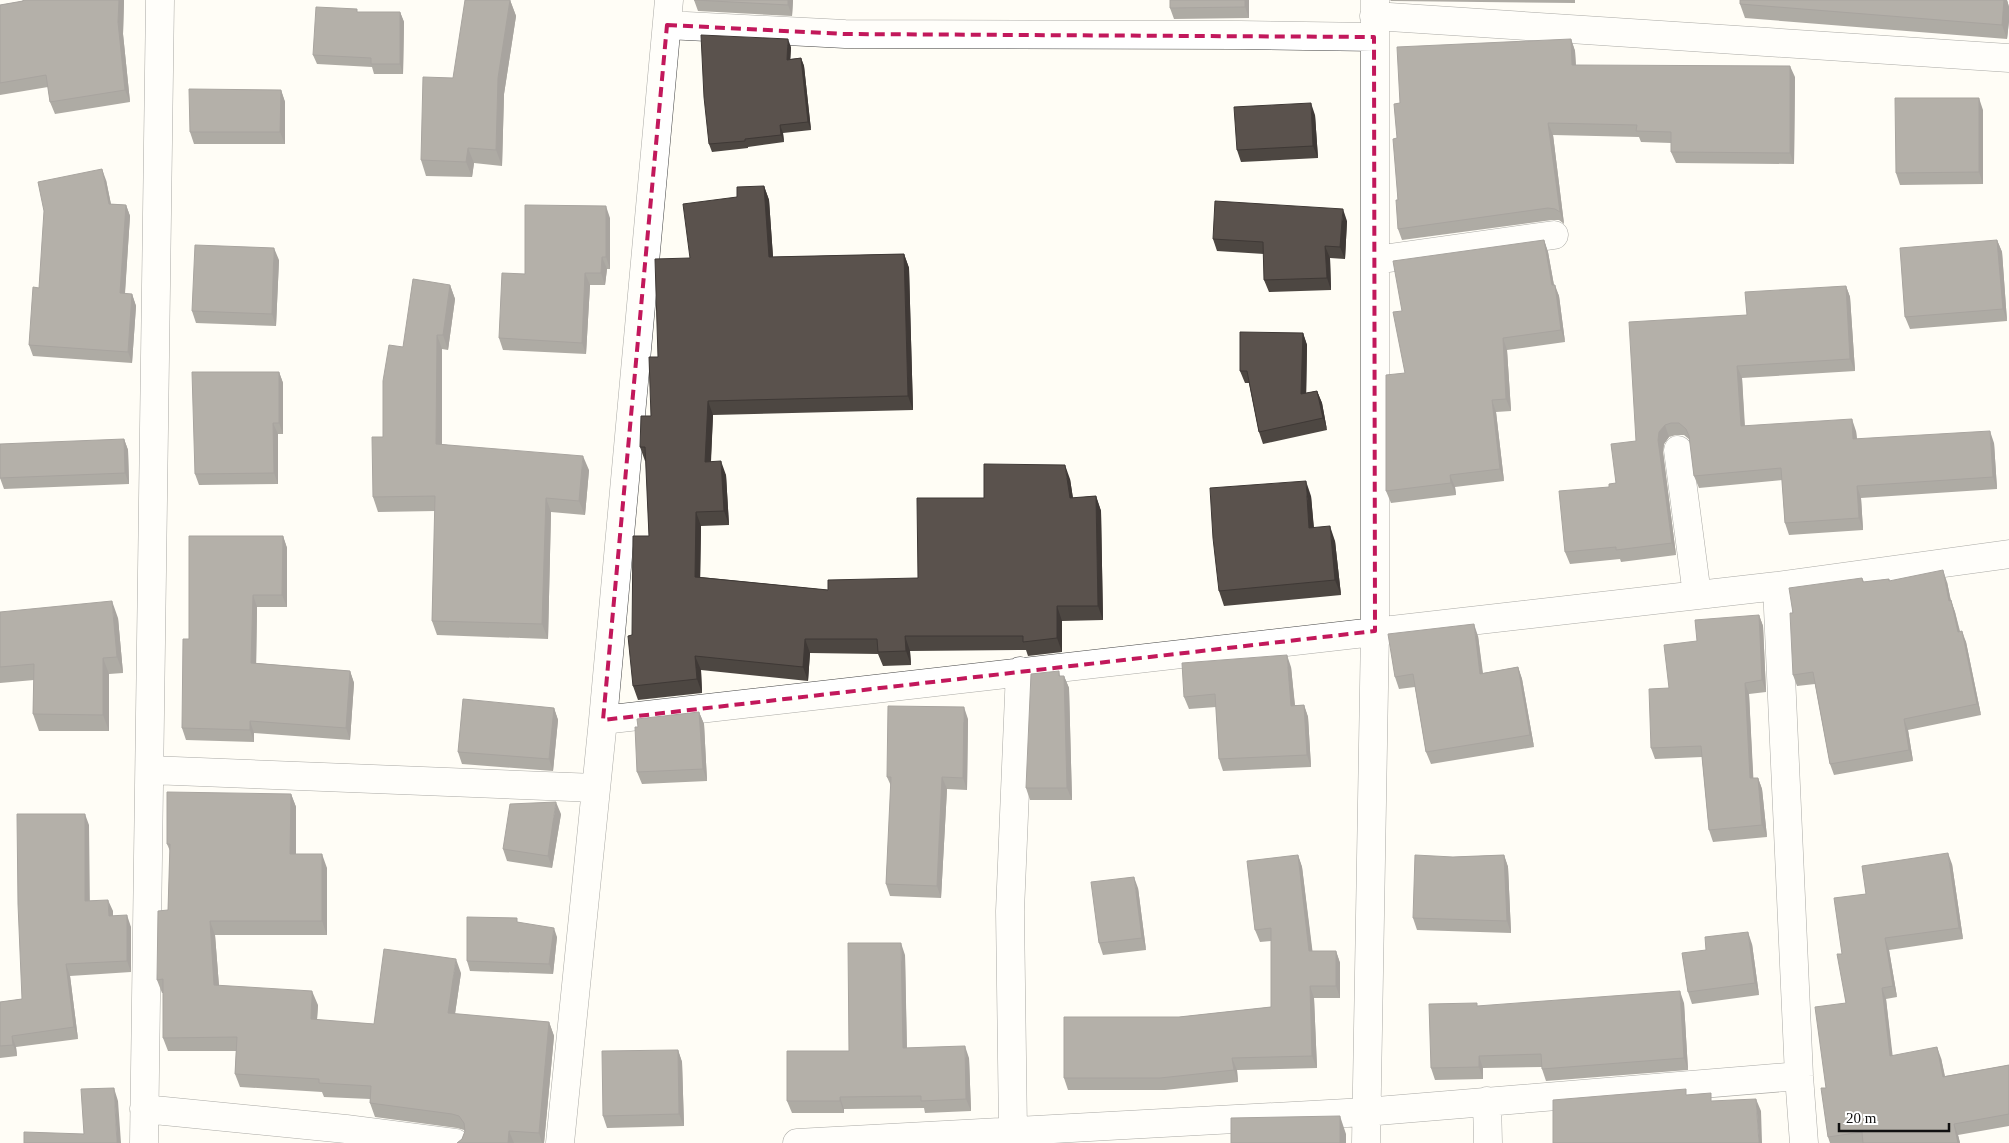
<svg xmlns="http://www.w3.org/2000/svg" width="2009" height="1143" viewBox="0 0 2009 1143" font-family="'Times New Roman',serif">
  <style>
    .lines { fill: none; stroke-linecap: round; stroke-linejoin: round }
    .minor-casing { stroke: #444; stroke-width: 29 }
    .minor { stroke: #fff; stroke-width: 28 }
    .wall { fill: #4d4742 }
    .shaded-wall { fill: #3f3936 }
    .building { fill: #5a524d; stroke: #3f3936 }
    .marked { fill: none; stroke: #c2185b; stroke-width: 4; stroke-dasharray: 10 6; stroke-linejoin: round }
  </style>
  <rect width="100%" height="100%" fill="#fffdf5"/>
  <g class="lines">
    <defs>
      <path id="minor" d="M669,0L603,720L1777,586L2009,554
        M1374,16L2009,58
        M667,25L845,34L1240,35L1374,37
        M1375,260L1554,235
        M1678,450L1697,595
        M1777,586L1799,1076L1804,1143
        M150,770L596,788
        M1487,1101L1488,1143
        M144,1109L346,1129L455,1143
        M1013,1131L1010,911L1020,671
        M144,1143L160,0
        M560,1143L603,720
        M797,1143L1365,1112L1799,1076
        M1366,1143L1375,631V0"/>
    </defs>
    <use href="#minor" class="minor-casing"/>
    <use href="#minor" class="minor"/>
  </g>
  <path class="wall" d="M23,0H124L123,34L130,102L55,114L50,102L48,87L0,95V5L23,1Z
    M510,0L516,16L504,94L502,166L474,163L472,177L426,176L421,160L453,78Z
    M694,0H793L792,16L698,11Z
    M1249,0V18L1174,19L1170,8Z
    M1390,0H1575V3L1391,1Z
    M2007,0L2009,7V21L2007,39L1745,18L1740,4Z
    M358,12H400L404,22L403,74H374L372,67L317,64L313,55Z
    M1571,39L1575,51L1576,65L1795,77L1794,164L1676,163L1671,152V143L1641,142L1639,137L1553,135L1564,224L1559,220H1552L1402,240L1398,229L1397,138L1400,103Z
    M791,47L790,59L801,58L804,66L811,130L783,133L784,142L748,147V148L712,152L709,144Z
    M281,90L285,102V144H194L190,132Z
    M1983,110V184L1900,185L1896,173Z
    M1315,115L1318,158L1241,162L1237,150Z
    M106,180L111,204L126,205L130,216L125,294H132L136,306L132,363L33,356L29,345L39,288Z
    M764,186L769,200L773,257L904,254L909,268L913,410L713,415L711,462L726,475L729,525L701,526L700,577L828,590L918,578L984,498L1070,479L1073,498L1096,496L1101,511L1103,620L1062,621V652L1028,656L1026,650L910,651L911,665L883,666L878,654L810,653L808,681L701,670L702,693L638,700L633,686L632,635L649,536L646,461H645L640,447L651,416L658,357L690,258L737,197Z
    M610,218V269H607L605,285H590L586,354L503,350L499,338L525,274Z
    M1347,221L1345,259L1330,258L1331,290L1269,292L1264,280V254L1217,251L1213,239Z
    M1544,240L1548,252L1554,285L1559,296L1565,342L1507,350L1511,411L1496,412L1504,481L1455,487L1456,495L1391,503L1386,491L1405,373L1402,311Z
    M1997,240L2002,252L2007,321L1910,329L1905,317Z
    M279,260L276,326L196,323L192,311Z
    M450,285L455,299L448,350L442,349V444L589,470L585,515L551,512L548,639L437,635L432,621L435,511L378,512L373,497L403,347Z
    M1846,286L1850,297L1855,371L1742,378L1745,426L1856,431L1857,439L1994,443L1997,489L1861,498L1863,530L1789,535L1785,523L1782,480L1699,488L1694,476L1690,440L1684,435H1676L1669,437L1664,444L1663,452L1676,555L1621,562L1620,559L1570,564L1565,552L1609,487L1616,483L1636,441L1747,315Z
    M1303,333L1307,345L1306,393L1317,391L1322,403L1327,430L1263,444L1259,432L1249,383H1245L1240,371Z
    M279,372L283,383V434H278V484L199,485L195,474Z
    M124,439L128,450L129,484L4,489L0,478Z
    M1311,496L1314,528L1335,541L1341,595L1224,606L1219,591Z
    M283,536L287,548V607H257L256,663L350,671L354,683L350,740L254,733V742L186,740L182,728L189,639Z
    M1862,578L1864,582L1889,579L1890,581L1947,582L1951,601L1955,612L1960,631L1966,642L1981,715L1908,730L1913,761L1834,775L1830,764L1815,684L1797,686L1793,675V613Z
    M0,612L118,618L123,673L109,674V731H39L33,714L34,680L0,683Z
    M1759,615L1763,626L1766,692L1749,694L1753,778H1758L1762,789L1767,837L1713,842L1709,830L1702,757L1655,759L1651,748L1669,688L1697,641Z
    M1478,636L1483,673L1518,667L1522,679L1534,747L1431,764L1426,752L1415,687L1399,689L1395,677Z
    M1291,667L1295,705H1304L1308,717L1311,767L1223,771L1219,759L1216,707L1189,709L1184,697Z
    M1059,671L1060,676H1064L1069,688L1072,800H1030L1026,788Z
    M554,708L558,720L553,771L462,764L458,752Z
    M699,712L704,724L707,781L642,784L637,772L638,727Z
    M968,719L967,790L947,789L941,898L890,896L886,884L891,786L887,777Z
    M291,794L296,807V854L327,868V935H215L219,986L318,1005L317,1020L374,1024L461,973L455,1014L549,1022L554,1036L544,1143H457L462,1139L465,1132L464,1130L457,1128L375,1117L370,1103V1099L324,1097L322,1092L240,1087L235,1074L236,1051H168L163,1038V993H162L157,980L168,910L170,851L167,844Z
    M561,814L552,868L507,861L503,849Z
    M89,825V901L113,911V916L131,927V972L70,976L78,1039L16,1047L17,1056L0,1058V1002L22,999Z
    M1298,855L1302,867L1312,951H1336L1340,963V998H1314L1317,1068L1237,1070L1238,1082L1165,1090H1068L1064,1078L1179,1017L1271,1007V941L1260,942L1255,930Z
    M1504,855L1508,867L1511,933L1417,930L1413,918L1453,857Z
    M1952,864L1963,939L1889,950L1897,997L1886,999L1892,1056L1941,1058L1945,1076L2009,1065V1126L1958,1135L1960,1143H1830L1828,1137L1826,1088L1846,1003L1842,954L1866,894Z
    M1138,888L1146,950L1103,955L1099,943Z
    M518,922L557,937L553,974L470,971L467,961Z
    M1752,944L1759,995L1692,1004L1688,992L1706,950Z
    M905,955L907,1048L969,1058L971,1111L925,1113L924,1108L844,1109V1113H792L787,1101L849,1051Z
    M1684,1003L1688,1070L1546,1081L1542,1069V1067L1483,1068V1079L1435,1080L1431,1068L1478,1006Z
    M678,1050L682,1062L684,1126L607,1128L603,1116Z"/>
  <path class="shaded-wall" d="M119,0H124L123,34L130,102L125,90L118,22Z
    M510,0L516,16L504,94L502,166L496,150L498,78Z
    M788,0H793L792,16L788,5Z
    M1245,0H1249V18L1245,7Z
    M2004,0H2007L2009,7V21L2007,39L2002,25Z
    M400,12L404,22L403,74L400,64Z
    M788,39L791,47L790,68L787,60Z
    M1571,39L1575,51L1576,76L1572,65Z
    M801,58L804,66L811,130L808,122Z
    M1790,66L1795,77L1794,164L1790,153Z
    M281,90L285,102V144L280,132Z
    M1979,98L1983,110V184L1979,172Z
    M1311,103L1315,115L1318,158L1313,146Z
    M1548,123L1553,135L1564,224L1560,212Z
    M780,125L783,133L784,142L781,135Z
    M468,148L474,163L472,177L466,162Z
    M102,169L106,180L113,215L109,204Z
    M764,186L769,200L774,271L769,257Z
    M126,205L130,216L124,305L120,293Z
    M606,206L610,218V269L606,257Z
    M1343,209L1347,221L1345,259L1340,247Z
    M1544,240L1548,252L1556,297L1552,285Z
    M1997,240L2002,252L2007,321L2003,309Z
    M1325,246L1330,258L1331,290L1327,278Z
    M274,248L279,260L276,326L272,314Z
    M904,254L909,268L913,410L908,396Z
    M602,257L607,269L605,285L601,273Z
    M585,273L590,285L586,354L582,343Z
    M450,285L455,299L448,350L443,335Z
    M1555,285L1559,296L1565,342L1561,330Z
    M1846,286L1850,297L1855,371L1850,359Z
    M132,294L136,306L132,363L128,352Z
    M1303,333L1307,345L1306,406L1301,394Z
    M437,335L442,349V458L436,444Z
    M1503,338L1507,350L1511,411L1506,399Z
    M1737,366L1742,378L1745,438L1741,426Z
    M279,372L283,383V434L279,423Z
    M1317,391L1322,403L1327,430L1323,418Z
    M1492,400L1496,412L1504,481L1500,469Z
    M708,401L713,415L710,476L705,462Z
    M1852,419L1856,431L1858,451L1853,439Z
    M273,423L278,434V484L274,473Z
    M1665,425L1669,437L1664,444L1663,452L1676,555L1672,543L1658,440L1659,432Z
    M1990,431L1994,443L1997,489L1993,477Z
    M124,439L128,450L129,484L125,473Z
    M583,456L589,470L585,515L579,501Z
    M721,461L726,475L729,525L724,511Z
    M1065,465L1070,479L1075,512L1070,498Z
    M1450,475L1455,487L1456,495L1451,483Z
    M1306,481L1311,496L1315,543L1309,528Z
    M1857,486L1861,498L1863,530L1859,518Z
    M1096,496L1101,511L1103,620L1098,606Z
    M546,498L551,512L548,639L542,624Z
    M696,512L701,526L700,591L695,577Z
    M1330,526L1335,541L1341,595L1335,580Z
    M283,536L287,548V607L282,595Z
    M1943,570L1947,582L1953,612L1949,601Z
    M253,595L257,607L256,675L251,663Z
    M1951,600L1955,612L1962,643L1958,632Z
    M112,601L118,618L123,673L117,657Z
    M1057,606L1062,621V652L1057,638Z
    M1759,615L1763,626L1766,692L1762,680Z
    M1474,624L1478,636L1484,686L1480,674Z
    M1962,631L1966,642L1981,715L1977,704Z
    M905,636L910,651L911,665L906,651Z
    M805,639L810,653L808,681L803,667Z
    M1287,655L1291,667L1296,718L1291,706Z
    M695,656L701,670L702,693L697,679Z
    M103,658L109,674V731L103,715Z
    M1518,667L1522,679L1534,747L1530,735Z
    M350,671L354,683L350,740L346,728Z
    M1064,676L1069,688L1072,800L1067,788Z
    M1745,683L1749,694L1754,790L1750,778Z
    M1304,705L1308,717L1311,767L1307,755Z
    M964,707L968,719L967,790L963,778Z
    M554,708L558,720L553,771L549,759Z
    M699,712L704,724L707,781L703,769Z
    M1904,719L1908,730L1913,761L1909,750Z
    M250,721L254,733V742L250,730Z
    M942,777L947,789L941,898L937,886Z
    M1758,778L1762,789L1767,837L1762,825Z
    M291,794L296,807V867L290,854Z
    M556,802L561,814L552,868L548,856Z
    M85,814L89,825L90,912L85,901Z
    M1948,853L1952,864L1963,939L1959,928Z
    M322,854L327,868V935L322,921Z
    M1298,855L1302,867L1314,963L1309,951Z
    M1504,855L1508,867L1511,933L1507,921Z
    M1134,877L1138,888L1146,950L1142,938Z
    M108,900L113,911V928L109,916Z
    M127,915L131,927V972L127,961Z
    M210,921L215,935L220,999L214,985Z
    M554,928L557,937L553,974L549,964Z
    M1748,932L1752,944L1759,995L1755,983Z
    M1885,938L1889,950L1897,997L1893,986Z
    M901,943L905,955L907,1060L903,1048Z
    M1336,951L1340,963V998L1336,986Z
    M456,959L461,973L453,1027L448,1013Z
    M66,964L70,976L78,1039L74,1027Z
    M1310,986L1314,998L1317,1068L1312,1056Z
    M1882,988L1886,999L1894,1067L1890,1056Z
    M312,991L318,1005L316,1033L311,1019Z
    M1680,991L1684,1003L1688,1070L1684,1058Z
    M549,1022L554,1036L544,1143H542L539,1133Z
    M12,1036L16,1047L17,1056L13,1045Z
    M965,1046L969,1058L971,1111L966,1099Z
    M1937,1047L1941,1058L1947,1088L1943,1077Z
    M678,1050L682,1062L684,1126L679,1114Z
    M1479,1056L1483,1068V1079L1479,1067Z
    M1232,1058L1237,1070L1238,1082L1234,1070Z
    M114,1088L118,1101L121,1143H117Z
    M840,1097L844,1109V1113L840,1101Z
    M1756,1099L1761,1111L1762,1143H1759Z
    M1340,1116L1346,1134V1143H1340Z
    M1954,1124L1958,1135L1960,1143H1958Z
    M509,1131L514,1143H508Z"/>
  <path class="building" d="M23,0H119L118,22L125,90L50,102L46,75L0,83V5L23,1Z
    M465,0H510L498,78L496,150L468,148L466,162L421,160L423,77L453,78Z
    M694,0H788V5Z
    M1170,0H1245V7L1170,8Z
    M1740,0H2004L2002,25L1740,4Z
    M316,7L357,9V12H400V64H371V58L313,55Z
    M701,35L788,39L787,60L801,58L808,122L780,125L781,135L745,139V141L709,144L704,97Z
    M1571,39L1572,65L1790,66V153L1671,152V132L1636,131L1637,125L1548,123L1560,212L1555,209L1548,208L1398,229L1396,200H1398L1393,139L1397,138L1394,104L1400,103L1397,47Z
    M189,89L281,90L280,132H190Z
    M1895,98H1979V172L1896,173Z
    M1311,103L1313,146L1237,150L1234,107Z
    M102,169L109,204L126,205L120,293L132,294L128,352L29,345L33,287L39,288L44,211L38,182Z
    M764,186L769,257L904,254L908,396L708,401L705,462L721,461L724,511L696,512L695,577L828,590V580L918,578L917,498H984V464L1065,465L1070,498L1096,496L1098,606H1057V638L1023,642V636H905L906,651L878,652L877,639H805L803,667L695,656L697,679L633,686L628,636L632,635L633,536H649L645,447H640L641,416H651L649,357H658L655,259L690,258L683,204L737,197V187Z
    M1215,201L1343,209L1340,247L1325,246L1327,278L1264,280L1263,242L1213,239Z
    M525,205L606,206V257H602L601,273H585L582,343L499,338L502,273L525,274Z
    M1544,240L1552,285H1555L1561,330L1503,338L1506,399L1492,400L1500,469L1450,475L1451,483L1386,491V375L1405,373L1393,312L1402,311L1393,261Z
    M1997,240L2003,309L1905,317L1900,248Z
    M195,245L274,248L272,314L192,311Z
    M413,279L450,285L443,335H437L436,444L583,456L579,501L546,498L542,624L432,621L435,496L373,497L372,437H383V381L389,345L403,347Z
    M1846,286L1850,359L1737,366L1741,426L1852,419L1853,439L1990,431L1993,477L1857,486L1859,518L1785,523L1781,468L1694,476L1689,436L1686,429L1679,423H1671L1665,425L1659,432L1658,440L1672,543L1616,550V547L1565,552L1559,491L1609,487V484L1616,483L1611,444L1636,441L1629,322L1747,315L1745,292Z
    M1240,332L1303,333L1301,394L1317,391L1323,418L1259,432L1247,371H1240Z
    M192,372H279V423H273L274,473L195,474Z
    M124,439L125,473L0,478V444Z
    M1306,481L1309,528L1330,526L1335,580L1219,591L1213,538L1210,488Z
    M189,536H283L282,595H253L251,663L350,671L346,728L250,721V730L182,728L183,639H189Z
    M1943,570L1949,601L1951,600L1958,632L1962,631L1977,704L1904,719L1909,750L1830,764L1813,672L1793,675L1790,613H1793L1789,588L1862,578L1863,582L1889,579V581Z
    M112,601L117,657L103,658V715L33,714L34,664L0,667V612Z
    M1759,615L1762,680L1745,683L1750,778H1758L1762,825L1709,830L1701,746L1651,748L1649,689L1669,688L1664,645L1697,641L1695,620Z
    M1474,624L1480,674L1518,667L1530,735L1426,752L1413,674L1395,677L1388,634Z
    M1287,655L1291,706L1304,705L1307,755L1219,759L1215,694L1184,697L1182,663Z
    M1059,671V676H1064L1067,788H1026L1031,674Z
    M463,699L554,708L549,759L458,752Z
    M888,706L964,707L963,778L942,777L937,886L886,884L891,777H887Z
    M699,712L703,769L637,772L635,727H638L637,719Z
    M167,792L291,794L290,854H322V921H210L214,985L312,991L311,1019L374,1024L384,949L456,959L448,1013L549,1022L539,1133L509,1131L508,1143H457L462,1139L465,1131L464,1123L459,1116L452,1114L370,1103L371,1086L319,1083V1079L235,1074L237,1037L163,1038V979L157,980L158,911L168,910L170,844H167Z
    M556,802L548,856L503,849L510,804Z
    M17,814H85V901L108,900L109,916L127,915V961L66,964L74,1027L12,1036L13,1045L0,1046V1002L22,999L18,904Z
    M1948,853L1959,928L1885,938L1893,986L1882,988L1890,1056L1937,1047L1943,1077L2009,1065V1114L1954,1124L1958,1143H1863L1862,1132L1828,1137L1821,1088H1826L1815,1007L1846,1003L1837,954H1842L1834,898L1866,894L1862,866Z
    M1298,855L1309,951H1336V986H1310L1312,1056L1232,1058L1234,1070L1160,1078H1064V1017H1179L1271,1007V928L1255,930L1247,861Z
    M1415,855L1453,857L1504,855L1507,921L1413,918Z
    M1134,877L1142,938L1099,943L1091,882Z
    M467,917L517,918V922L554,928L549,964L467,961Z
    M1748,932L1755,983L1688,992L1682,953L1706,950L1705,937Z
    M848,943H901L903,1048L965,1046L966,1099L921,1101V1096L840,1097V1101H787V1051H849Z
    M1680,991L1684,1058L1542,1069L1541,1054L1479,1056V1067L1431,1068L1429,1004L1477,1003V1006Z
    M678,1050L679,1114L603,1116L602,1051Z
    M114,1088L117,1143H24V1132L84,1134L81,1089Z
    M1686,1089V1095L1711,1093V1101L1756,1099L1759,1143H1553V1100Z
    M1340,1116V1143H1231V1118Z"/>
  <path d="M0 0H2009V1143H0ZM667,25L845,34L1374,37L1375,631L603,720Z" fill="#fffdf5" fill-opacity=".55" fill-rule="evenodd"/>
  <path class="marked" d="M667,25L845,34L1374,37L1375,631L603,720Z"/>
  <path d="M1839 1123v8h110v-8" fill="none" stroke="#111111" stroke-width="2.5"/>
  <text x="1846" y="1123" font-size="15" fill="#111111" stroke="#ffffff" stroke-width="4" paint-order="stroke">20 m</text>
</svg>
